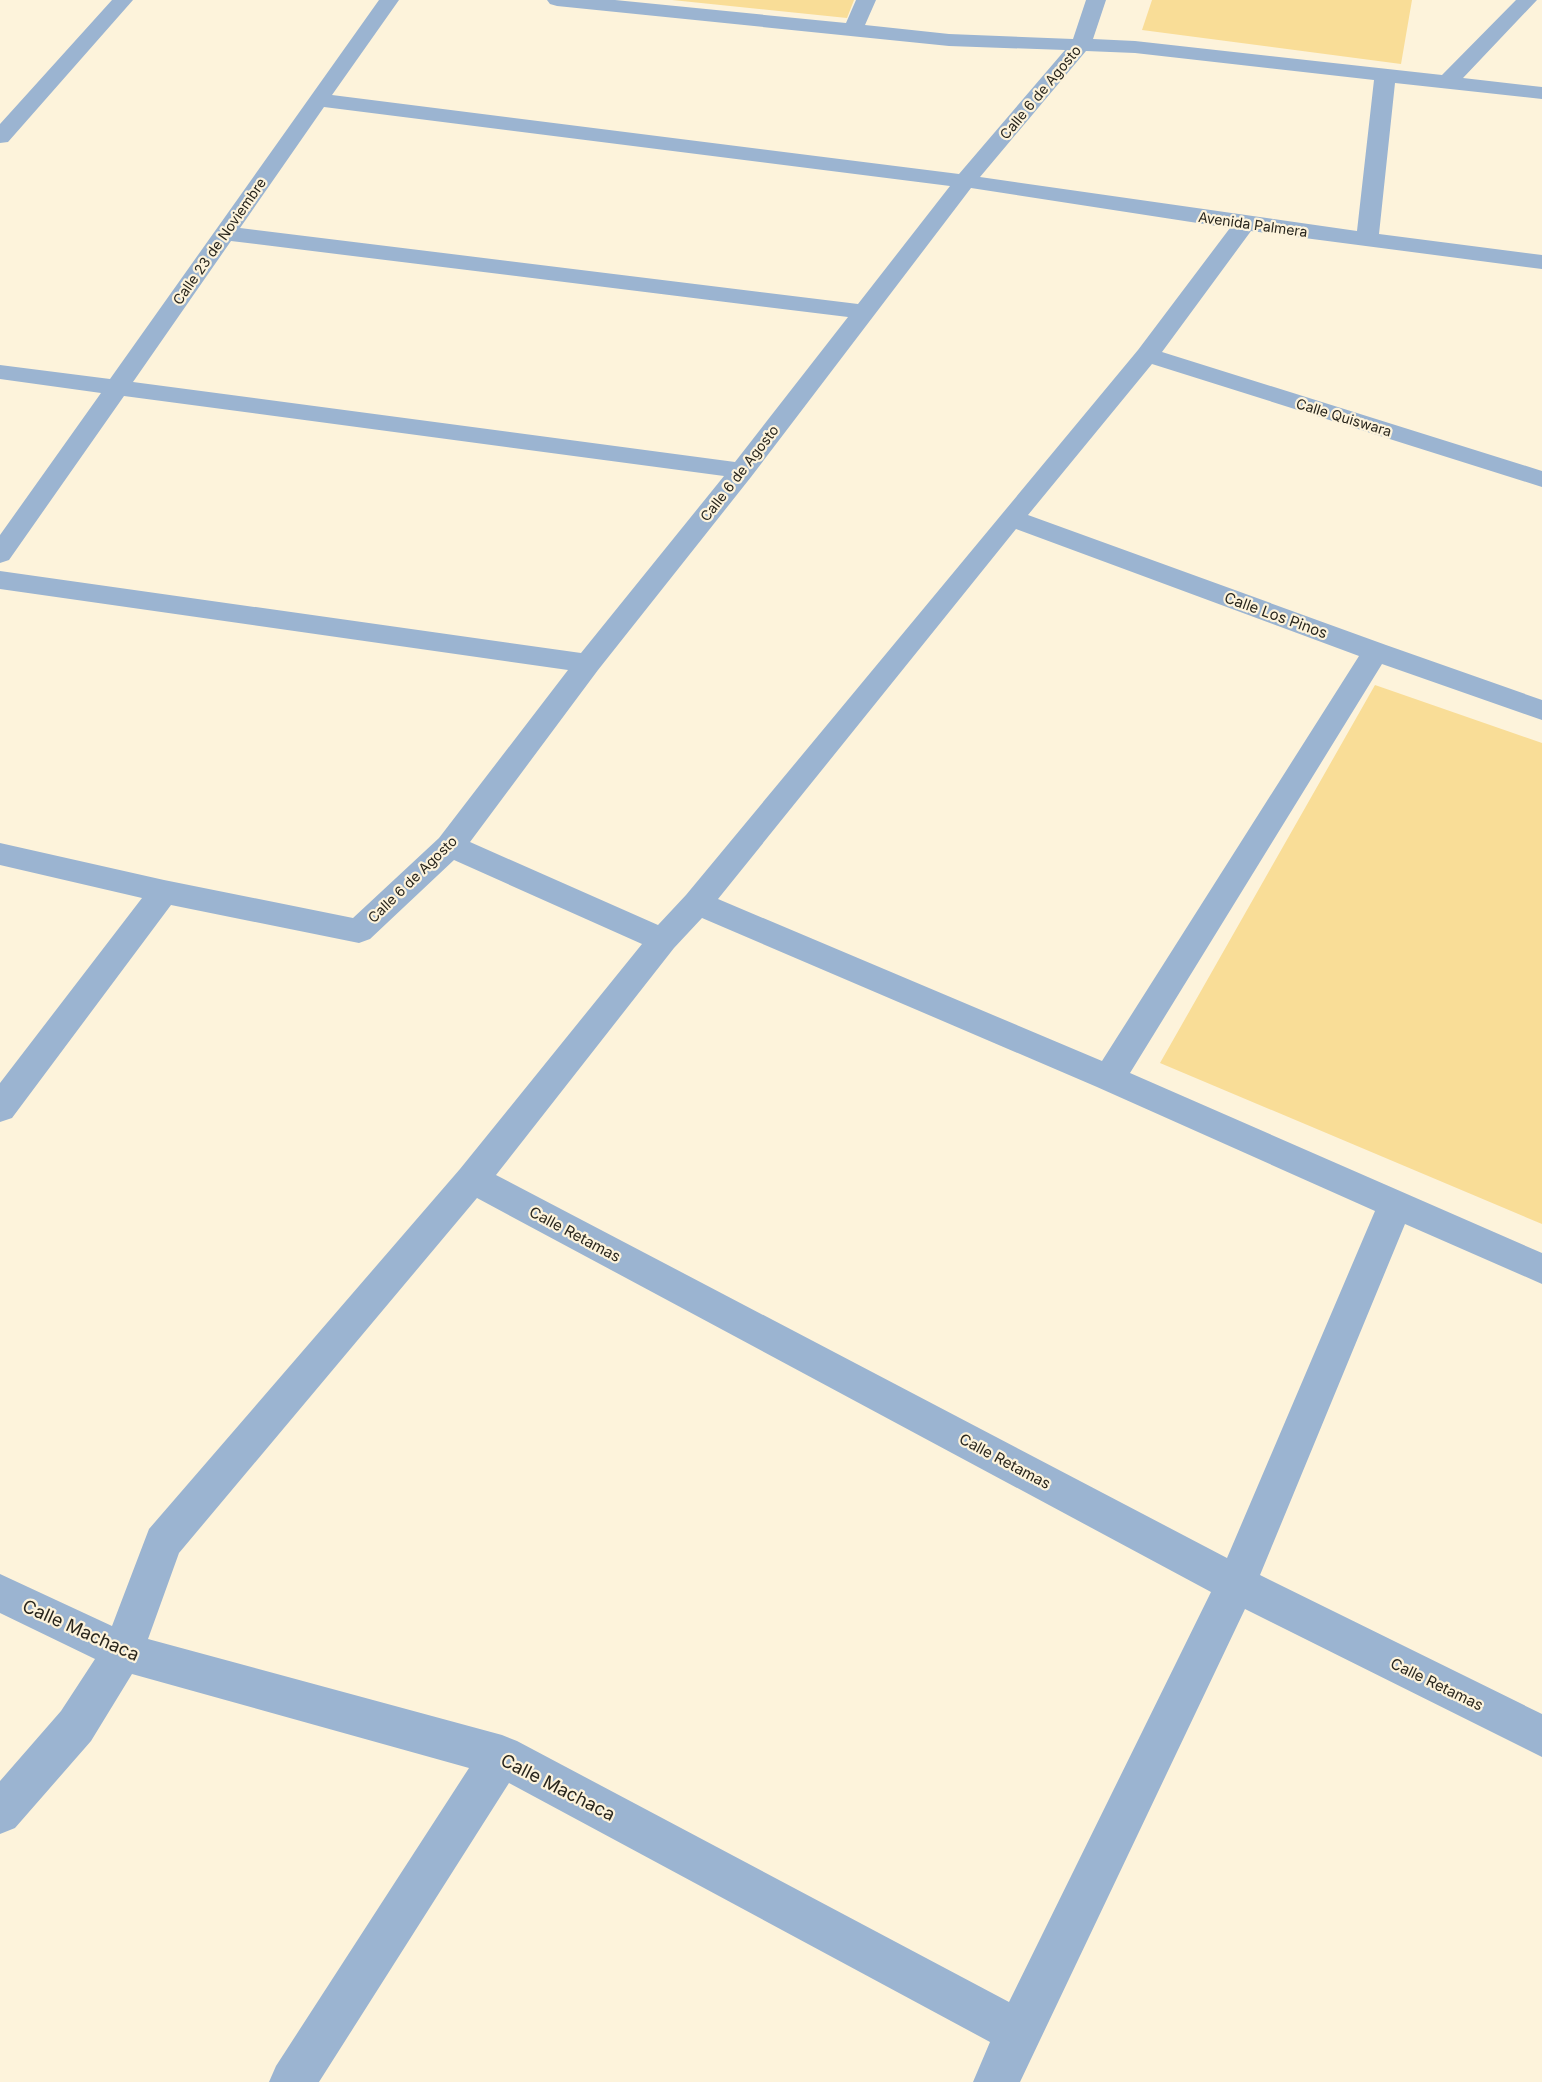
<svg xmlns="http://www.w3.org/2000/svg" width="1542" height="2082" viewBox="0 0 1542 2082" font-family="Inter,sans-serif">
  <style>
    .green { fill: #f9dd97 }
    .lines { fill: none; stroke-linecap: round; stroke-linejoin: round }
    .street { fill: #9bb4d1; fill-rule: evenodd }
    .labels { text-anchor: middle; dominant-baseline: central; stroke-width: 4.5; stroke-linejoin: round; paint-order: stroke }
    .far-street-label { font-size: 14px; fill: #29261d; stroke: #fdf3db }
    .street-label { font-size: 15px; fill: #29261d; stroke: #fdf3db }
    .near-street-label { font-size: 18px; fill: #29261d; stroke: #fdf3db }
  </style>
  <rect width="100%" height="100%" fill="#fdf3db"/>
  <path class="green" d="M672,0H854L847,18Z
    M1152,0H1412L1401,64L1142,30Z
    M1375,685L1542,743V1224L1160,1063Z"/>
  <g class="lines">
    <path class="street" d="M112,0H133L8,142L0,143V124Z
      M379,0H399L332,95L959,174L1065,50L949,46L557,6L550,4L547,0H615L846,23L856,0H876L865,25L949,34L1073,39L1086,0H1106L1093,39L1135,41L1442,75L1516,0H1537L1463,78L1542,87V99L1395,83L1379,234L1542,255V269L1251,231L1162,352L1542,471V487L1152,364L1028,515L1386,645L1542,700V720L1382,664L1130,1073L1542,1253V1284L1405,1224L1260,1575L1542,1714V1757L1245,1609L1020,2082H973L990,2042L509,1783L319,2082H269L276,2066L469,1768L132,1674L91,1741L15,1828L0,1834V1781L61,1711L95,1659L0,1613V1574L112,1626L149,1529L460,1169L642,944L454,860L370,939L359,943L171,905L12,1118L0,1122V1083L142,898L0,865V843L164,880L353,918L439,838L568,670L0,589V571L581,653L724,476L124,396L9,560L0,563V535L101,393L0,379V365L110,379ZM1086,51L1135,53L1374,80L1357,231L980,177ZM324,107L950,186L858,304L240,228ZM971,188L1230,228L1138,350L686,895L658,925L470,842L598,670L751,477ZM231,241L848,317L735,462L133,382ZM1016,529L1359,656L1102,1061L718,899ZM702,918L1097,1087L1375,1211L1227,1558L496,1175L674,948ZM477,1198L1211,1592L1009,2002L517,1741L502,1735L148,1639L179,1553Z"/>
  </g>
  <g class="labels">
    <g class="far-street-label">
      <text transform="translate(1040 92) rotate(-50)">Calle 6 de Agosto</text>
      <text transform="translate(1253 224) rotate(8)">Avenida Palmera</text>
      <text transform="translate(219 241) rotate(-55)">Calle 23 de Noviembre</text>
      <text transform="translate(1344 417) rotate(17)">Calle Quiswara</text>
      <text transform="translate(739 473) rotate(-52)">Calle 6 de Agosto</text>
      <text transform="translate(412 879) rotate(-44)">Calle 6 de Agosto</text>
    </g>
    <g class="street-label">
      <text transform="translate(1276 615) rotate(20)">Calle Los Pinos</text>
      <text transform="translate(575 1234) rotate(28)">Calle Retamas</text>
      <text transform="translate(1005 1461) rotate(28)">Calle Retamas</text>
      <text transform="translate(1437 1684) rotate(26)">Calle Retamas</text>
    </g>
    <g class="near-street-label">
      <text transform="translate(81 1630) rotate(24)">Calle Machaca</text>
      <text transform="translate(558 1787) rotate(27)">Calle Machaca</text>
    </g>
  </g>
</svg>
